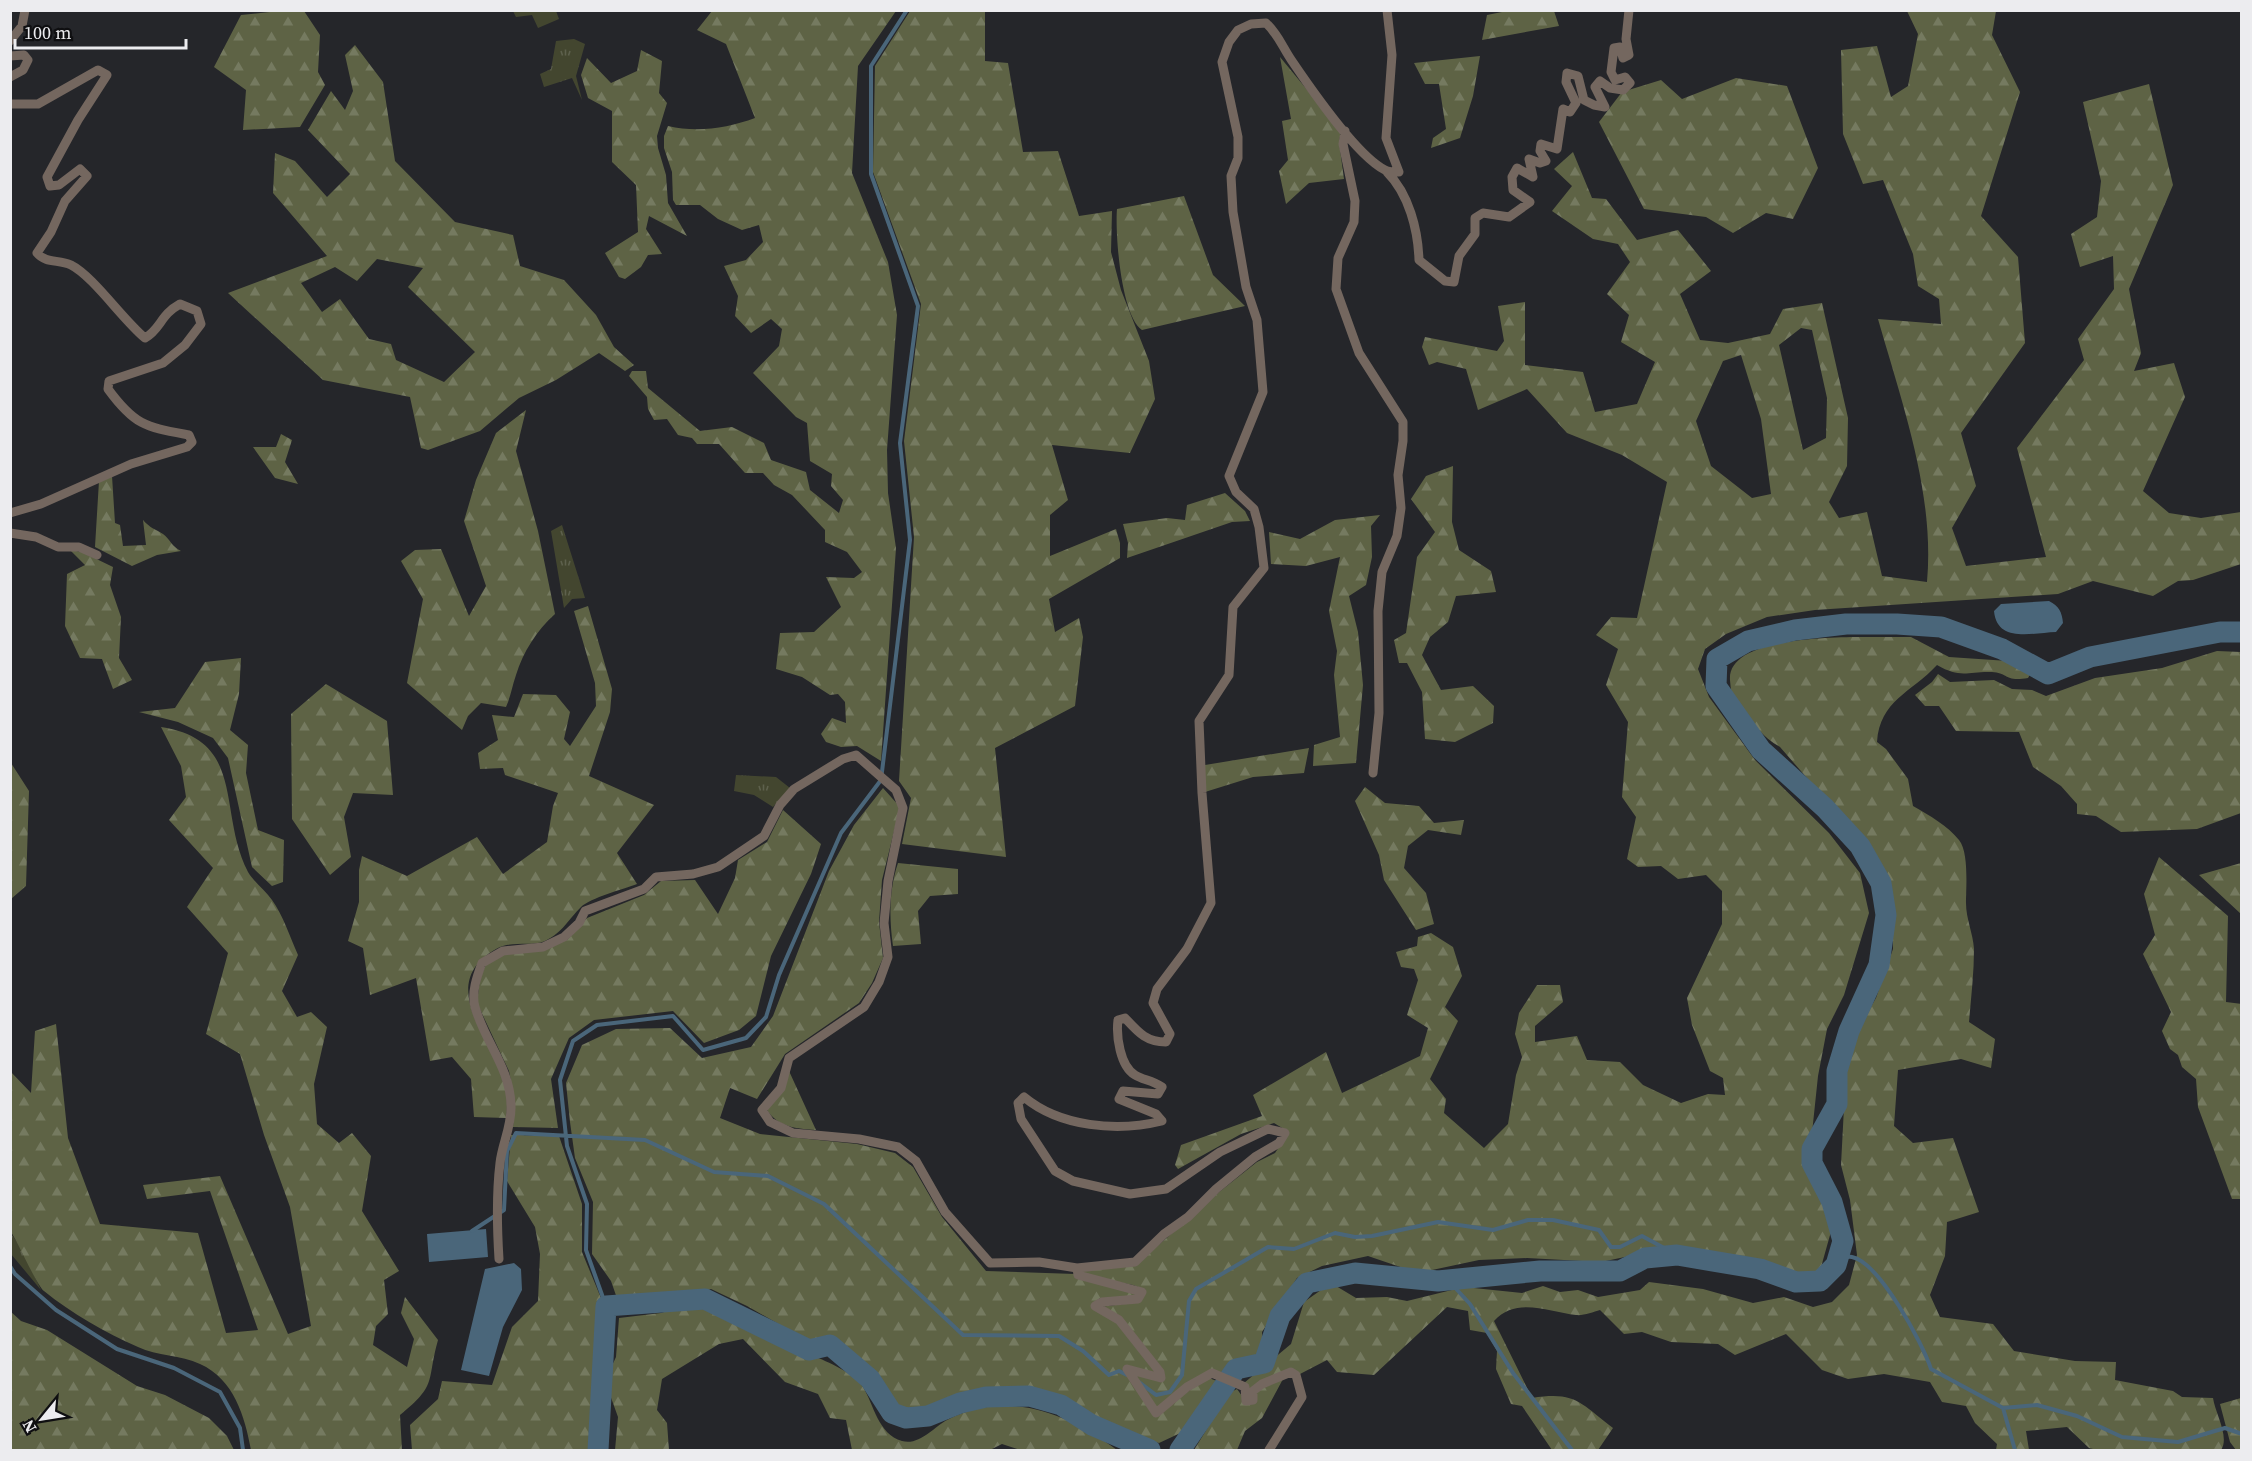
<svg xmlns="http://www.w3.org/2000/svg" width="2252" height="1461" viewBox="0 0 2252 1461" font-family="'Source Serif 4',serif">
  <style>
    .grass { fill: url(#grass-tufts) }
    .forest { fill: url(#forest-firs); fill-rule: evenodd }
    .water { fill: #4a667a }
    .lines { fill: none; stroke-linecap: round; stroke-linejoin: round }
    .stream { stroke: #4a667a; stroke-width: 4 }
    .river { stroke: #4a667a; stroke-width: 21 }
    .street { stroke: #74675f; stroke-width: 9 }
  </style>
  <defs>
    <pattern id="grass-tufts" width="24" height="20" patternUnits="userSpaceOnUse" patternTransform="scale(1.5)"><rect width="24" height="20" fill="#43462f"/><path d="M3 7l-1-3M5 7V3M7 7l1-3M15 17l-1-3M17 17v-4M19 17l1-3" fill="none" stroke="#5e614d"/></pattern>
    <pattern id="forest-firs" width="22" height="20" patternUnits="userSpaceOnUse" patternTransform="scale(1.5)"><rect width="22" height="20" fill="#5e6345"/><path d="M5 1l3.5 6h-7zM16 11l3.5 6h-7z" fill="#757a60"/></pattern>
  </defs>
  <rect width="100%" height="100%" fill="#25262a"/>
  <path class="grass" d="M513,11H556L559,19L538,28L532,15L516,17Z
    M574,39L585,44L576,76L582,100L572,78L544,87L540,74L551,69L556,41Z
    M562,525L585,598L572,599L564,608L551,531Z
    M736,775L776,777L790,788L773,807L754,795L734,791Z
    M10,1232L22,1249L41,1290L11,1254Z"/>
  <path class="forest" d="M279,11H304L320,35L318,72L325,85L300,127L243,130L246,90L214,67L241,15Z
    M712,11H896L858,66L852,173L888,262L897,315L887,450L888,493L896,548L881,761L857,746L841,747L826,742L821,734L832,718L846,723L845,702L838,694L830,695L802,677L776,669L780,633L814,632L841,607L826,577L854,578L862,572L847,552L825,542V530L792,495L774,485L763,473H745L719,444H697L692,438L678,435L667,419L654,420L648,409L647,397L629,376L632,371H646L648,388L700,431L732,427L764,443L771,460L806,472L810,490L839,513L843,500L831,486L832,474L810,461L807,423L796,417L753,373L779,346L782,329L771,319L751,333L735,316L738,296L724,266L746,260L763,242L759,225L742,230L718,219L700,205H676L673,200L672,172L664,148V136L668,126C697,133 728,128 755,118L726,44L697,30Z
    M910,11H985V61L1008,63L1023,152L1058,151L1079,216L1112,211L1111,252L1121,290L1149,361L1155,399L1130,453L1052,445L1068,500L1050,515V556L1116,529L1120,543V558L1049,599L1055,632L1079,618L1083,637L1075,706L995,748L1006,857L902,844L911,798L899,781L914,537L904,441L921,304L873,172L875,66Z
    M1507,11H1554L1559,26L1482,40L1487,15Z
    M1907,11H1996L1992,35L2020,92L1981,216L2018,257L2025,343L1961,433L1976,486L1952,528L1966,566L2046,557L2017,448L2084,360L2078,339L2114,289L2113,256L2080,267L2071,234L2097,217L2101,181L2083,102L2149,84L2173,185L2129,289L2141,353L2134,371L2174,363L2185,397L2143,491L2169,513L2201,518L2241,512V564L2193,580L2178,581L2153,596L2093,581L2058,594L1815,610L1767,617L1726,634L1705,649L1698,669L1709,697L1755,760L1829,833L1860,873L1869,913L1844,995L1827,1029L1818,1076L1810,1152L1832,1228L1816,1285L1732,1264L1653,1251L1601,1262L1527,1258L1479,1260L1418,1273L1368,1256L1322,1266L1297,1278L1262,1332L1263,1357L1234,1367L1226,1376L1212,1371L1157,1410L1131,1373L1162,1380L1122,1318L1099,1307L1124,1304L1146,1290L1133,1285L1080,1274L1083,1270L1138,1263L1218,1193L1257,1162L1275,1153L1289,1132L1274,1123L1241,1134L1178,1169L1175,1165L1181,1145L1262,1116L1253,1095L1326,1052L1342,1093L1420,1056L1428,1028L1407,1015L1418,980L1414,969L1401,967L1396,952L1417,946L1418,937L1431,933L1453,947L1462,976L1445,1007L1458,1021L1430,1079L1446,1099L1444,1113L1484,1148L1508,1124L1516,1075L1522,1057L1515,1034L1519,1013L1537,985H1560L1563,1002L1535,1026V1042L1577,1036L1587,1060L1620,1062L1643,1085L1681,1103L1708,1094L1725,1095L1723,1078L1710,1071L1692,1025L1687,998L1722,924V891L1706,875L1678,879L1661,866L1638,867L1627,859L1636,817L1622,797L1628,722L1606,685L1618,649L1596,635L1611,617L1637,618L1667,482L1622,455L1567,433L1527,389L1478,410L1466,369L1437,362L1429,365L1422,347L1425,337L1497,351L1504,341L1498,306L1525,302V365L1583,372L1595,412L1637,404L1655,362L1621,342L1629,315L1607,294L1630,262L1618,244L1593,239L1552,211L1572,186L1554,169L1573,152L1592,198L1606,199L1637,240L1678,230L1711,271L1680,294L1700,340L1728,343L1770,334L1783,309L1822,303L1848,418L1847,466L1829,502L1839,518L1867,512L1882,576L1927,582C1935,494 1902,403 1878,319L1941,324L1939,299L1918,286L1913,254L1883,180L1863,184L1843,134L1841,50L1877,46L1891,97L1908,86L1918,34ZM1801,328L1812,330L1827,398L1826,438L1803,450L1779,345ZM1741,355L1761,419L1771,494L1752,498L1711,466L1696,421L1723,361Z
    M355,45L383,82L395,161L455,222L513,235L520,266L564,280L596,315L614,347L634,365L625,371L599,353L556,380L519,398L480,431L428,450L421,448L410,397L323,380L228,293L327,256L273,193L275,153L295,161L327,197L350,174L308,130L331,91L345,110L353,91L345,55ZM377,259L423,268L408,287L475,352L444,382L396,360L391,344L369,339L340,299L322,312L301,283L335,267L357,281Z
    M641,50L662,61L659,93L667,103L657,136L658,148L666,175L668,203L687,236L649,216L646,229L662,254L648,255L641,267L625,279L619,277L605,253L638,232L636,185L612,162V111L588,98L581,75L587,58L611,83L637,71Z
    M1480,56L1473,96L1460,138L1431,148L1433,138L1446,129L1439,84H1425L1414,63Z
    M1280,57L1341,131L1339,142L1344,179L1309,183L1286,204L1279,171L1288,160L1282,121L1291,119Z
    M1736,78L1787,86L1818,168L1793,219L1766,213L1733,233L1706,217L1644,209L1599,122L1622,92L1661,80L1682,99Z
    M1184,196L1213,275L1245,306L1142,330C1121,316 1115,234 1117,209Z
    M526,410L516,451L538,531L555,614C537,630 523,652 516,675C512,686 511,696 506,707L481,703L468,716L462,730L407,683L423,599L401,561L415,550L441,549L469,616L486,586L464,521L476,480L496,433Z
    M281,434L292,440L285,462L298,484L275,478L253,447H276Z
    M1453,466L1452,522L1459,550L1491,571L1496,592L1456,596L1448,622L1430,637L1422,655L1441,690L1473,686L1494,706L1493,723L1455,742L1425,739L1422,692L1407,663H1399L1394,640L1406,633L1417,557L1435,532L1411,499L1426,476Z
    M112,476L115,523L120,525L123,546L146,545L143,520C150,528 155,529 163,534C170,539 172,547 181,551L157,555L132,566L95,547L99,481Z
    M1225,493L1245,511L1250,521L1232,522L1127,558L1128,543L1123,524L1167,518L1185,520L1187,505Z
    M1380,515L1371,526L1372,557L1366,585L1349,596L1358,632L1363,685L1356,763L1313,766L1314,745L1340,737L1334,675L1337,651L1329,611L1340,557L1306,566L1271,564L1269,532L1300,539L1335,520Z
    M70,550L82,552L113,567L110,585L121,617L119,658L132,680L113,689L102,659L80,658L65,626L67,574L85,565Z
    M588,606L612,689L610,712L589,776L654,805L617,853L637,884C624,889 590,898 581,907C568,920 563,932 545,941C530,947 512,940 496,949C437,983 488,1035 503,1077C507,1090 508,1105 506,1118L474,1117L471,1079L452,1057L430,1061L416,978L370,995L363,948L348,941L359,902V870L362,856L407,876L477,837L503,874L547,842L553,806L558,793L505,775L503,768L480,769L478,753L498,740L492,715L514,717L523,694L556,695L570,712L564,739L570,746L596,706L595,683L574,611Z
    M1873,637H1911L1949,657L2008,661L2032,671L2028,678C2004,682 2009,673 1992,672C1968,671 1961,679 1937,665C1911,693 1880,700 1877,742L1886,749L1908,779L1913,806C1929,815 1948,826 1959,840C1969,852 1966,888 1966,903C1966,919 1973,933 1974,949C1974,973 1971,998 1969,1022L1995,1039L1991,1068L1961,1059L1898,1070L1894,1126L1913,1143L1953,1138L1979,1212L1947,1222L1945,1256L1930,1295L1940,1317L1993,1324L2014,1351L2075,1361L2116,1362L2115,1380L2173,1391L2182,1397L2213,1398C2215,1413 2230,1437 2221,1450H2097L2089,1448L2067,1427L2026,1431L2029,1450H1996L1997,1444L1975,1423L1966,1406L1942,1402L1930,1382L1884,1374L1848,1379L1822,1370L1786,1334L1735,1355L1718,1344L1671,1342L1642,1332L1624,1334L1600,1310C1593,1312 1583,1316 1576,1315C1549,1312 1516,1296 1494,1321L1532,1398C1576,1391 1580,1403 1613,1428L1598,1450H1552L1522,1406L1511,1404L1496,1369L1497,1351L1487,1333L1470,1330L1468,1311L1447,1307L1374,1375L1337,1372L1327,1360L1300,1374L1292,1369L1251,1391L1244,1383L1291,1344L1304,1302L1331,1283L1356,1298L1387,1297L1407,1301L1464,1287L1522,1293L1543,1286L1560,1292L1578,1290L1598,1297L1640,1290L1649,1282L1703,1289L1753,1303L1784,1297L1813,1307L1832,1302L1849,1285L1857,1255L1850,1200L1841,1165L1846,1069L1858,1029L1876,998L1893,949V898L1881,863L1780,747C1762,737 1751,721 1738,705C1731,696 1731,691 1730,680C1727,635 1844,637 1873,637Z
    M2217,651L2241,652V813L2197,829L2121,832L2096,816L2077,814V804L2061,786L2033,767L2019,732L1956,731L1939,706H1925L1915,695L1932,682L1938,674L1950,682L1994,680L2012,689L2032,690L2046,696L2095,678L2162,668Z
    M241,658L239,694L230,730L248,745L246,773L258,830L284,840L283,882L272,886L252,867L228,758L213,738L178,722L139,712L175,708L205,662Z
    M326,684L387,721L393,795L353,793L344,817L351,857L330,875L292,819L291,714Z
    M161,727C247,740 217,812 248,872C254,882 265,890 272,900C283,915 290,937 298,955L282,991L297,1017L311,1012L327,1027L314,1084L317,1124L339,1143L352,1133L371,1156L362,1211L399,1271L384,1280L388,1314L376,1326L373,1345L407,1367L414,1339L401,1313L405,1297L438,1340C426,1383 438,1384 400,1415L402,1450H251C245,1417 234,1379 200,1364C181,1355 157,1356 138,1347C106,1333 71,1313 44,1291C37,1286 19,1244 11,1232V1072L31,1093L35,1031L56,1024L68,1138L100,1224L198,1233L226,1333L258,1330L210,1191L147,1199L143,1185L220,1176L288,1334L311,1326L290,1207L264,1135L240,1054L206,1034L228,953L187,907L213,868L169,820L186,797L181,766Z
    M1309,748L1304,773L1253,777L1205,792V765Z
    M11,763L29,791L26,886L11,899Z
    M1365,787L1385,803L1419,806L1434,823L1464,820L1461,835L1428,830L1408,846L1404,868L1426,893L1434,924L1416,930L1384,880L1379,855L1355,801Z
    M883,788L900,807L882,880L879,922L883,958L872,983L859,1003L785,1054L757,1099L730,1088L720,1118L760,1134L857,1144L895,1153L913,1167L942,1217L986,1271L1075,1274L1138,1292L1136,1297L1111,1301L1100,1298L1093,1304L1117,1320L1158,1375L1125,1367L1156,1416L1190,1390L1209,1378L1222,1383L1189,1429L1159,1443L1125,1432L1064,1398L1036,1391L996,1387L931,1410L907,1416L897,1410L880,1382L747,1306L711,1289L661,1305L619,1304L611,1281L592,1254L593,1202L575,1158L570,1122L566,1083L582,1045L616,1029L670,1028L702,1058L751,1047L773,1016L829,871L854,825Z
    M783,810L821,844L811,874L771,956L756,1016L739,1030L704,1043L673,1011L594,1020L569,1038L551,1079L558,1128L513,1127L515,1102L509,1071L477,1003L480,979L486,964L506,953L567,940L587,918L644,895L661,881L695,880L718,914L735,878L738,860L767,842Z
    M2159,857L2228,916L2226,1002L2242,1004L2241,1199H2232L2198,1107L2196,1079L2182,1067L2178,1055L2170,1049L2162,1031L2171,1012L2143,954L2155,935L2144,894Z
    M898,863L958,869V894L930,896L918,911L921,944L893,946C889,918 889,890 898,863Z
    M2241,863H2242L2241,914L2199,875Z
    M789,1071L816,1130C797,1129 778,1127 767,1110Z
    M511,1135L559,1136L582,1204V1252L608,1315L594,1450H412L410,1425L438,1399L442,1381L492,1385L512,1327L538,1301L540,1254L535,1227L507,1181Z
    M691,1304H707L813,1356C827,1361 855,1374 863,1387C874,1405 878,1434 902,1441C919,1446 934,1427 947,1420C1007,1389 1067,1413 1117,1450H1020L1002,1444L990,1450H852L846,1420L830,1418L818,1394L785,1382L743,1339L719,1344L662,1379L657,1410L667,1423L669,1450H615L618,1417L609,1392L610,1370L616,1357L619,1318L661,1313Z
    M10,1311L21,1321L47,1330L137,1386L165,1395L209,1418L227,1436L234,1450H11Z
    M1283,1379L1262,1418L1245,1431L1237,1450H1194L1229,1393L1237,1389L1242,1396Z
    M2241,1398V1450H2236L2230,1442L2220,1404Z"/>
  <path class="water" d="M2049,601C2059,606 2062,612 2063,623L2056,632C2031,633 1997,643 1994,611L2001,604Z
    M486,1229L488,1257L429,1262L427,1234Z
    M514,1263L521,1269L522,1290L503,1327L489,1376L461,1370L485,1269Z"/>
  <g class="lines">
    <path class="stream" d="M472,1231L504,1210L507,1151L516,1133L645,1140L714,1172L768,1176L824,1204L963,1335L1059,1336L1083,1351L1109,1375L1119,1371L1127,1375
      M1838,1258C1842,1258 1849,1256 1852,1257C1879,1262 1923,1344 1931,1369L2003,1408L2037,1405L2077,1416L2122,1437L2178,1442L2225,1428L2242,1434
      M10,1266L15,1274L56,1310L117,1349L174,1368L220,1392L240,1428L243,1450
      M1448,1280L1470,1304L1513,1373L1572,1450
      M606,1306L586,1250L587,1204L567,1146L560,1080L573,1041L597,1025L673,1016L703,1050L746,1038L766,1017L779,975L841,833L881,780L910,540L900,443L918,306L871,174V66L907,10
      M1139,1382L1156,1395L1170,1392L1182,1375L1189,1301L1196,1289L1268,1247L1294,1249L1335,1233L1355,1237L1372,1236L1438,1222L1493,1230L1528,1220H1553L1599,1230L1611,1247H1620L1642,1236L1677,1255
      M2003,1408L2015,1450"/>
    <path class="river" d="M598,1450L606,1306L705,1299L809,1350L830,1345L870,1379L892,1413L906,1418L928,1416L960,1403L986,1397L1029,1396L1061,1405L1092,1425L1150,1450
      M1180,1450L1236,1369L1264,1363L1280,1316L1307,1283L1355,1273L1438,1281L1540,1271H1620L1645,1258L1677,1255L1760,1269L1796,1282L1820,1281L1836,1265L1843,1241L1832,1202L1812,1163V1149L1837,1104V1071L1849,1031L1879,965L1886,915L1881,883L1860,846L1825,808L1761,750L1716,686L1717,659L1748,641L1795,630L1846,624H1897L1941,627L2002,649L2048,674L2090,657L2220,632H2242"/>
    <path class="street" d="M10,41L22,26L25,10
      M10,56L24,55L28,60L23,70L10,77
      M10,104H38L98,70L107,75L78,120L47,177L50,186L59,185L80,169L87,176L65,201L51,232L37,253C46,264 59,259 71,265C93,276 123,320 145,338C161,329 160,315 180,304L197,311L201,324L185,345L163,363L109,381L108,389C135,426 146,427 189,435L192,442L187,447L131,464L41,504L10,513
      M1345,131L1343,144L1355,201L1354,222L1338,258L1336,289L1359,353L1403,422V441L1398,475L1401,508L1397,536L1382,572L1378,611L1379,713L1373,773
      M1387,172C1409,194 1418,230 1419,260L1445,281L1454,282L1459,256L1475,234V218L1483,213L1509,217L1530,202L1513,190L1512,177L1517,168L1533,177L1529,159L1540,163L1546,161L1540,151L1541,144L1557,149L1563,109L1570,112L1576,103L1566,82L1567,73L1578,76L1584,100L1594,105L1605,107L1595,87L1600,81L1610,88L1623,90L1630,83L1625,77L1615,80L1611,72L1614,48L1620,47L1623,58L1629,55L1626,39L1629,10
      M10,533L36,537L58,547H79L97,555
      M499,1259C497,1227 496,1196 500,1163C502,1144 512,1126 511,1105C510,1068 485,1042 475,1007C471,993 477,976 482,963L503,951L543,947L564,937L579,923L585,911L644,889L656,877L693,874L718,867L764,836L780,805L794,789L843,759L856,755L896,790L903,808L888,881L884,923L888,957L879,982L864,1007L789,1058L781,1088L762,1110L770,1122L793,1133L859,1139L898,1147L916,1161L945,1212L990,1263L1039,1262L1077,1268L1135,1262L1164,1234L1188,1217L1216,1189L1255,1157L1279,1143L1285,1133L1268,1129L1220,1152L1166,1189L1130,1194L1073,1181L1055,1171L1021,1119L1018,1103L1024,1097C1060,1127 1117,1132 1162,1121L1156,1114L1119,1099L1123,1091L1158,1094L1162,1087C1152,1080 1143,1080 1135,1075C1120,1066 1116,1036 1118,1020L1125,1018C1138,1032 1146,1042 1166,1042L1170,1034L1153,1003L1157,989L1187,949L1211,903L1202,793L1199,721L1229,675L1233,607L1264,568L1259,527L1254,509L1236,492L1229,476L1263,392L1257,320L1246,287L1233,212L1231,176L1238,158V137L1222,62L1229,42L1238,30L1251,24L1266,23C1278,34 1283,48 1292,61C1311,89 1356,155 1385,170C1389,172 1394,172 1399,172L1386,138L1392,55L1387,10
      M1077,1268L1078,1275L1142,1292L1138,1299L1102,1302L1095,1306L1119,1320L1160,1372L1161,1378L1127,1369L1156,1413L1187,1387L1212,1373L1245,1387L1246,1401L1253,1400V1391L1262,1384L1291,1372L1296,1375L1302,1397L1269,1450"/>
  </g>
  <rect width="2252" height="1461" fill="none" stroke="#ececef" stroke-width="24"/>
  <g transform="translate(42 1419) rotate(240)" stroke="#0f0f11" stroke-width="4.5" paint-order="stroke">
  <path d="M0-4.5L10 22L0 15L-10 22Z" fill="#ececef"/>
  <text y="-9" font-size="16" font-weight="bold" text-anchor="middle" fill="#ececef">N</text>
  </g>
  <path d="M15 39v9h171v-9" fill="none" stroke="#ececef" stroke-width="3"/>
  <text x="24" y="39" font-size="18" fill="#ececef" stroke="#0f0f11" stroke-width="4.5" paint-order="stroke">100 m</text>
</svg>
